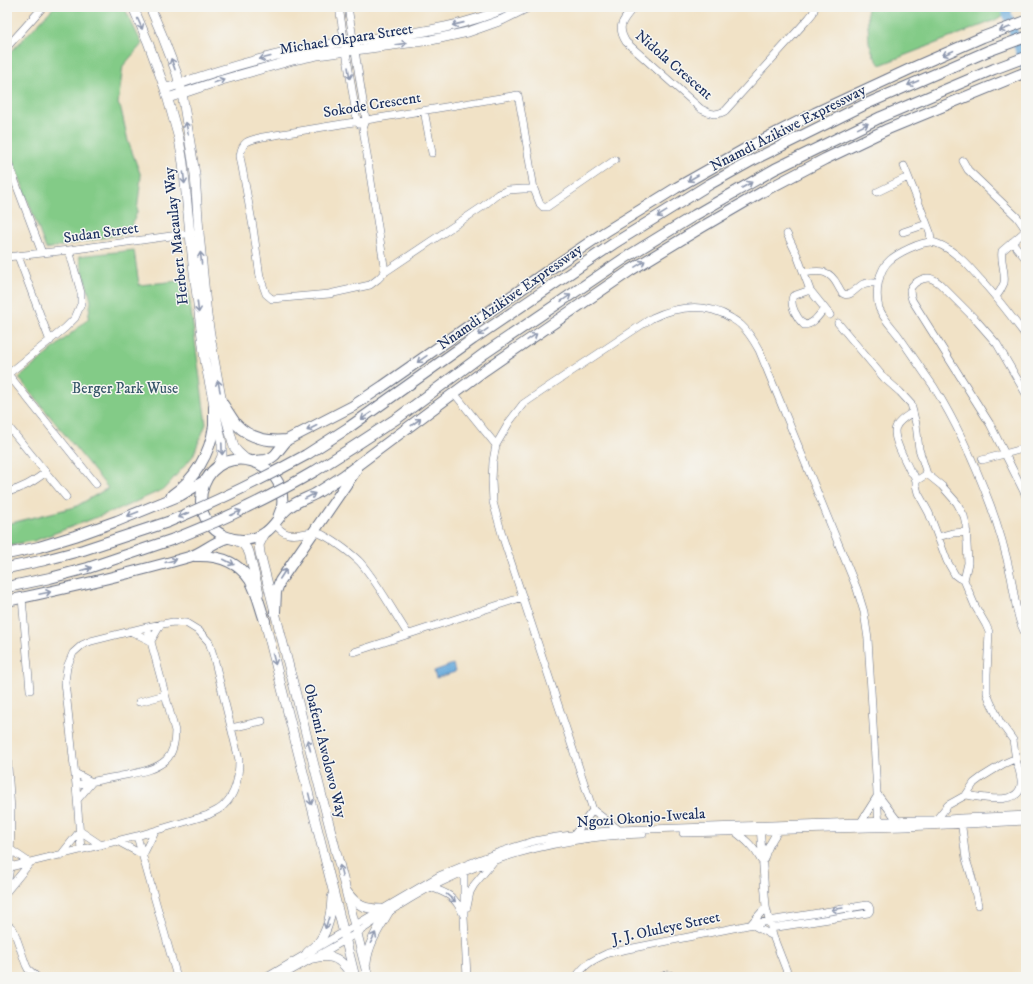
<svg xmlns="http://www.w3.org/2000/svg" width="1033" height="984" viewBox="0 0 1033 984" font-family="'IM FELL DW Pica',serif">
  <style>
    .green { fill: #83cb87; stroke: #4f7d72 }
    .water { fill: #65a8da; stroke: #406c9c }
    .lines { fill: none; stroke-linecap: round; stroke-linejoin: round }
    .river { stroke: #65a8da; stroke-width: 9 }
    .minor-casing { stroke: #666e82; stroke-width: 8 }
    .major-casing { stroke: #666e82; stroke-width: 10 }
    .highway-casing { stroke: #666e82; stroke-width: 12 }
    .minor { stroke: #fff; stroke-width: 7 }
    .major { stroke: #fff; stroke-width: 9 }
    .highway { stroke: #fff; stroke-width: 10 }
    .highway-bridge-casing { stroke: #666e82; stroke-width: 12; stroke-linecap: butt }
    .highway-bridge { stroke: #fff; stroke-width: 10 }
    .oneway { stroke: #8d97ae }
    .labels { text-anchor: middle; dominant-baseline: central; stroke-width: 3; stroke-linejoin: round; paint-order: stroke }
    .street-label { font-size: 15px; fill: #1b2f5e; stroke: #f6f6f2 }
    .park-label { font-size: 15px; fill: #355668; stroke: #f6f6f2 }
  </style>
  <rect width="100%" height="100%" fill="#f6f6f2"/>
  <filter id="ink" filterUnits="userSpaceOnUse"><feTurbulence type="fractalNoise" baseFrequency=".025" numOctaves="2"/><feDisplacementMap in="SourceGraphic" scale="8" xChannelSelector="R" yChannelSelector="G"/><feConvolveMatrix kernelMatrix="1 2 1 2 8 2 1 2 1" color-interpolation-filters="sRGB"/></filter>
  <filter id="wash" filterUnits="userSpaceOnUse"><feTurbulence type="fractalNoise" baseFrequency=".012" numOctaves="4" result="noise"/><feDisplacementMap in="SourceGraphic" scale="16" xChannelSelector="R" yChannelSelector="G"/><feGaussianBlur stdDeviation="0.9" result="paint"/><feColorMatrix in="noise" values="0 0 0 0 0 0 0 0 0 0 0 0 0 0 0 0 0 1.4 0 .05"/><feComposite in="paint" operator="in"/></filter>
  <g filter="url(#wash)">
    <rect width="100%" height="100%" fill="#f1e2c6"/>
    <path class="green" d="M54,7H124L142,44L123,66L118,104L121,109L128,141L141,176L137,212L129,233L46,249L7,144V56Z
      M867,7H1019L993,21L880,65L874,56L869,43Z
      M134,250L139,285L187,280L206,424L193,456L164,489L124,507L34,541L7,545V524L75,507L108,488L19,378L88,319L91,301L79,256Z"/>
    <path class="water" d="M453,664L455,672L436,678L434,671Z"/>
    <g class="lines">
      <path class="river" d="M1005,7L1026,70"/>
    </g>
  </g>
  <g filter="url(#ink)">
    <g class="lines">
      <defs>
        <path id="minor" d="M339,7L357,121L359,124
          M348,7L366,120L363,129L385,272
          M634,7C623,20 616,26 626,42L701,109C711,114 714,116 725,111L809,18L813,13L815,7
          M7,47L43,7
          M424,110L432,153
          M7,160L42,253
          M963,161L968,170L1017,217L1022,224L1025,229L1023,233L1002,251C1000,261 1006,272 1004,283C1002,288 999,293 996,297
          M904,166L927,224L930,232L931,241
          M534,189H523L508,190L498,194L482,207L385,272L378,279L370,285L329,294L272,299L266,294L260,277L253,227L240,156C242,140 250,140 263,137L518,95L523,122L534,189L540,204L543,207H547L615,160
          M877,192L908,177
          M903,232L927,224
          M787,234L797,255L810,290L830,315
          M1012,242L1026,259
          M18,256L50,341
          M7,257L69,250L193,233
          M804,273C821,270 830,270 838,286C840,289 841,293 844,294C851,297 857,287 863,284C867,282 874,283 878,283
          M810,290L793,296C789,305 797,318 804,325C813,325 819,315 824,309
          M838,323L884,378L900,392L911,404L916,424L919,449L927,474L942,486L957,503L964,516L966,525L968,563L964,580
          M1026,336C1011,316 997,297 980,279C968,265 955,250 936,243C935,243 932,242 931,242C920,242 898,253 890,260C878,270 875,293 879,308C883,318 891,326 898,335C910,352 922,370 934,387C957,424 975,464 990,504C999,528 1006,553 1011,577C1015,597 1016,618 1026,635
          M8,374L96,484
          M7,375L65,328L75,318L81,304V293L69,250
          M454,393L496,445
          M1026,394L997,344L976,320L940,284C936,281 933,278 928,278C922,278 912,283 910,290C910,293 911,297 912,300L990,424L1025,494L1026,497
          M913,412C907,416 899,420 896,427C891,437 906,461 910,471L914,475L916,481
          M7,425L66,497
          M982,460L1026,448
          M927,474L916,481V485L918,493L929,513L947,561L955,575L959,578L964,580L975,606L986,625L989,632L987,674V693L990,701L1000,722L1013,740L1016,760H1012L1003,764L982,777L974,783L966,795L948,805L936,820
          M7,492C22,489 33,482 46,472
          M275,524C291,546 306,525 325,536C336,542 352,554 360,562C378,583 393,611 408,634
          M938,537L952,533L967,532
          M22,598L30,690
          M130,631L151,641L161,624
          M354,652L523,597
          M139,702L165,695
          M231,728L262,721
          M7,753L11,810L10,867L7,886
          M75,773L92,782L78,799
          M76,785C90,782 103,779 116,777C133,773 153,772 166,760C174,752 175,741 175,731L147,627
          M966,795C980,797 1020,807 1021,784C1022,777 1018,767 1016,760
          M961,820L966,859L972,878L978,905
          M861,822L878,795L897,820
          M760,826L766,907L773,936L789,977
          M619,830L593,810L503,538L493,502L492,480L493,461L496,445L510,421L523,404L548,387L652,318C678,306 705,302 731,318C734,320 738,322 741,325C749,332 754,341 759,350L857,589L864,612L868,639L879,827
          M734,831C746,840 754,847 761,860
          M683,833L906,827L1026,821
          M574,835L593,810
          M117,841L143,855L155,831
          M81,850L76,785L65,682L67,667L73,653L82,645L91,641L147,627L173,622L186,623L199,631L209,642L214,658L239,760C239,775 236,794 224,805C220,810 213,812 208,815L137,836L177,977
          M61,855L80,831L101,845
          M764,859C767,848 772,839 779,830
          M10,867L137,836
          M464,868V917L467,977
          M430,887C447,893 455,896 463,914
          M7,891L30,863L11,850
          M467,907L470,892L474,885L493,862
          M766,907L751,924L773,936
          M7,924L12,928L14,931L26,965L28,969L37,977
          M267,977L439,876C469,863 499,851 531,842C559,835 590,833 619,830L918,820H936L961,818L1026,815
          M280,977C306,962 332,948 357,933C383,916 409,897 437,884C501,853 572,836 643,834
          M576,977C586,963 593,960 608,953L769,921L867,905C870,906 871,911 868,913L771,928
          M661,977C665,975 669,973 673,977"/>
        <path id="major" d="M133,7L148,42L165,89L179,139L183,163L193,264L205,361L222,444V456L217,467
          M150,7L162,35L177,74L182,93L195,174L199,233L207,316L214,359L222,403L234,447L238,452L247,460
          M165,89C223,68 282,51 343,42C355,40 368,39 379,38C424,32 468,25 508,7
          M168,98L222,80L293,60L317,55L431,40L468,32L502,20L528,7
          M265,533L259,545L260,553L275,612L368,977
          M237,541L243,544L249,552L259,593
          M263,614L355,977
          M347,892C357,906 365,909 381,909
          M307,953C311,949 315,946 319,942C328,930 332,912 332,897
          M313,958C318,957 325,956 330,957C340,958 347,968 352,976
          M366,963C368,943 379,928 389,911"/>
        <path id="highway" d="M222,403C227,410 231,417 236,424C250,439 268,442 287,440
          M306,455L348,428L473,339L613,244L710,184L753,160L864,105L988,51L1026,37
          M254,461L266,460L271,458L275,455L287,440L353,406L383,386L546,272L605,232L676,188L745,149L815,113L910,69L983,37L1026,21
          M315,471L353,447L399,417L485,353L625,258L695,215L775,169L881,117L994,69L1026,57
          M172,495C195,479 210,454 214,426C214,420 214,413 214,407
          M278,518C279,514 281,510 282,507C288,459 221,440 204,485C202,490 201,496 201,502C203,534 241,551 266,532C276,525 280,513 291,506C298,501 307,498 315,494C325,488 334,482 343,476L485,370L631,270L702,227L764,191L825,159L888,129L1026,72
          M7,554L39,547L75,536L117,521L181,495L206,480
          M195,556C216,555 237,560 250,580C257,592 260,607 265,621
          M7,568L45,560L83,550L168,522
          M7,587L50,578L88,568L174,539
          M7,601C68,588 129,574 189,557C202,553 213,542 227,538
          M275,612L276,592L280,581L356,470"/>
      </defs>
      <use href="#minor" class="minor-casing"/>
      <use href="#major" class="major-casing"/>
      <use href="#highway" class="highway-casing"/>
      <use href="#minor" class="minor"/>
      <use href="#major" class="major"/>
      <use href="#highway" class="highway"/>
      <defs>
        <path id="highway-bridge" d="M168,522C215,502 261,480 306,455
          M174,539C199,529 224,519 247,507C270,496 293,484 315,471"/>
      </defs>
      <use href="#highway-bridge" class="highway-bridge-casing"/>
      <use href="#highway-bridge" class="highway-bridge"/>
    </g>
    <defs><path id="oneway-shaft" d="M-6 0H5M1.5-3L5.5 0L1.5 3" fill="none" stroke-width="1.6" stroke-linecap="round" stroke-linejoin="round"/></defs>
    <g class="oneway">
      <use href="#oneway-shaft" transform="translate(140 24) rotate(66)"/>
      <use href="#oneway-shaft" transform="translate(458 24) rotate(167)"/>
      <use href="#oneway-shaft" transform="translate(1005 29) rotate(159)"/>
      <use href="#oneway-shaft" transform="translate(401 44) rotate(-8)"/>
      <use href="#oneway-shaft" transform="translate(948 53) rotate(157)"/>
      <use href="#oneway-shaft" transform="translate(265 58) rotate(166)"/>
      <use href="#oneway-shaft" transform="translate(173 64) rotate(-110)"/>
      <use href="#oneway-shaft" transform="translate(349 73) rotate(81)"/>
      <use href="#oneway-shaft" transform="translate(219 81) rotate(-19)"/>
      <use href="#oneway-shaft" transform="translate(913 83) rotate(157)"/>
      <use href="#oneway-shaft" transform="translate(863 126) rotate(-26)"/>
      <use href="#oneway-shaft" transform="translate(187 128) rotate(-101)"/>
      <use href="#oneway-shaft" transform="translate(184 178) rotate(84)"/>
      <use href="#oneway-shaft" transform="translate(693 178) rotate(150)"/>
      <use href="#oneway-shaft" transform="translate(747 185) rotate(-30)"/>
      <use href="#oneway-shaft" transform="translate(662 214) rotate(148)"/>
      <use href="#oneway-shaft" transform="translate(201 258) rotate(-96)"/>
      <use href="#oneway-shaft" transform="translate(640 264) rotate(-31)"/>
      <use href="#oneway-shaft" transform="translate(566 298) rotate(-34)"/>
      <use href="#oneway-shaft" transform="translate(198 307) rotate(83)"/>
      <use href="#oneway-shaft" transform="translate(483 332) rotate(145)"/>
      <use href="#oneway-shaft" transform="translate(532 337) rotate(-34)"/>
      <use href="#oneway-shaft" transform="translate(422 359) rotate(145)"/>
      <use href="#oneway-shaft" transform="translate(219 386) rotate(-101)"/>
      <use href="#oneway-shaft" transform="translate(366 416) rotate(145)"/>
      <use href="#oneway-shaft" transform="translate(416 422) rotate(-37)"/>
      <use href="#oneway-shaft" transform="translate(312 428) rotate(153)"/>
      <use href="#oneway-shaft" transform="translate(222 449) rotate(88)"/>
      <use href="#oneway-shaft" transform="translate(310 496) rotate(-27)"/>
      <use href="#oneway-shaft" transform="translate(236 513) rotate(-25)"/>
      <use href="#oneway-shaft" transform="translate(133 514) rotate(159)"/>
      <use href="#oneway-shaft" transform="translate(183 515) rotate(157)"/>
      <use href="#oneway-shaft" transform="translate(171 561) rotate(-15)"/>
      <use href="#oneway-shaft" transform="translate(229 562) rotate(27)"/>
      <use href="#oneway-shaft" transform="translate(86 569) rotate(-16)"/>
      <use href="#oneway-shaft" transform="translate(283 574) rotate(-57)"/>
      <use href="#oneway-shaft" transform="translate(45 593) rotate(-12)"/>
      <use href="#oneway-shaft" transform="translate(274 659) rotate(76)"/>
      <use href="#oneway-shaft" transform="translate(309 745) rotate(-104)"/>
      <use href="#oneway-shaft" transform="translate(310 799) rotate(76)"/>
      <use href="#oneway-shaft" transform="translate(341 871) rotate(-104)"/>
      <use href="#oneway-shaft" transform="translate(451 898) rotate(40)"/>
      <use href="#oneway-shaft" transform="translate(837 909) rotate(171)"/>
      <use href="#oneway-shaft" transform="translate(327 923) rotate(108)"/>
      <use href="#oneway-shaft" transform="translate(373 938) rotate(-64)"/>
    </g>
  </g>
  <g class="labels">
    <g class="street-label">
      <text transform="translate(346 39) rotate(-9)">Michael Okpara Street</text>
      <text transform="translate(674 65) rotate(41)">Nidola Crescent</text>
      <text transform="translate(372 105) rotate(-9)">Sokode Crescent</text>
      <text transform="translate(788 128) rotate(-27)">Nnamdi Azikiwe Expressway</text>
      <text transform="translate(101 233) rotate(-8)">Sudan Street</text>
      <text transform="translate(176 236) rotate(-96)">Herbert Macaulay Way</text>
      <text transform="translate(510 297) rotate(-35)">Nnamdi Azikiwe Expressway</text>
      <text transform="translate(325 751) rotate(76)">Obafemi Awolowo Way</text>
      <text transform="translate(641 818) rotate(-4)">Ngozi Okonjo-Iweala</text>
      <text transform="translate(666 928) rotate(-12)">J. J. Oluleye Street</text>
    </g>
    <g class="park-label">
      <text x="125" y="388">Berger Park Wuse</text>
    </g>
  </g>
  <rect width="1033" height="984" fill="none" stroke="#f6f6f2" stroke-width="24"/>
</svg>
